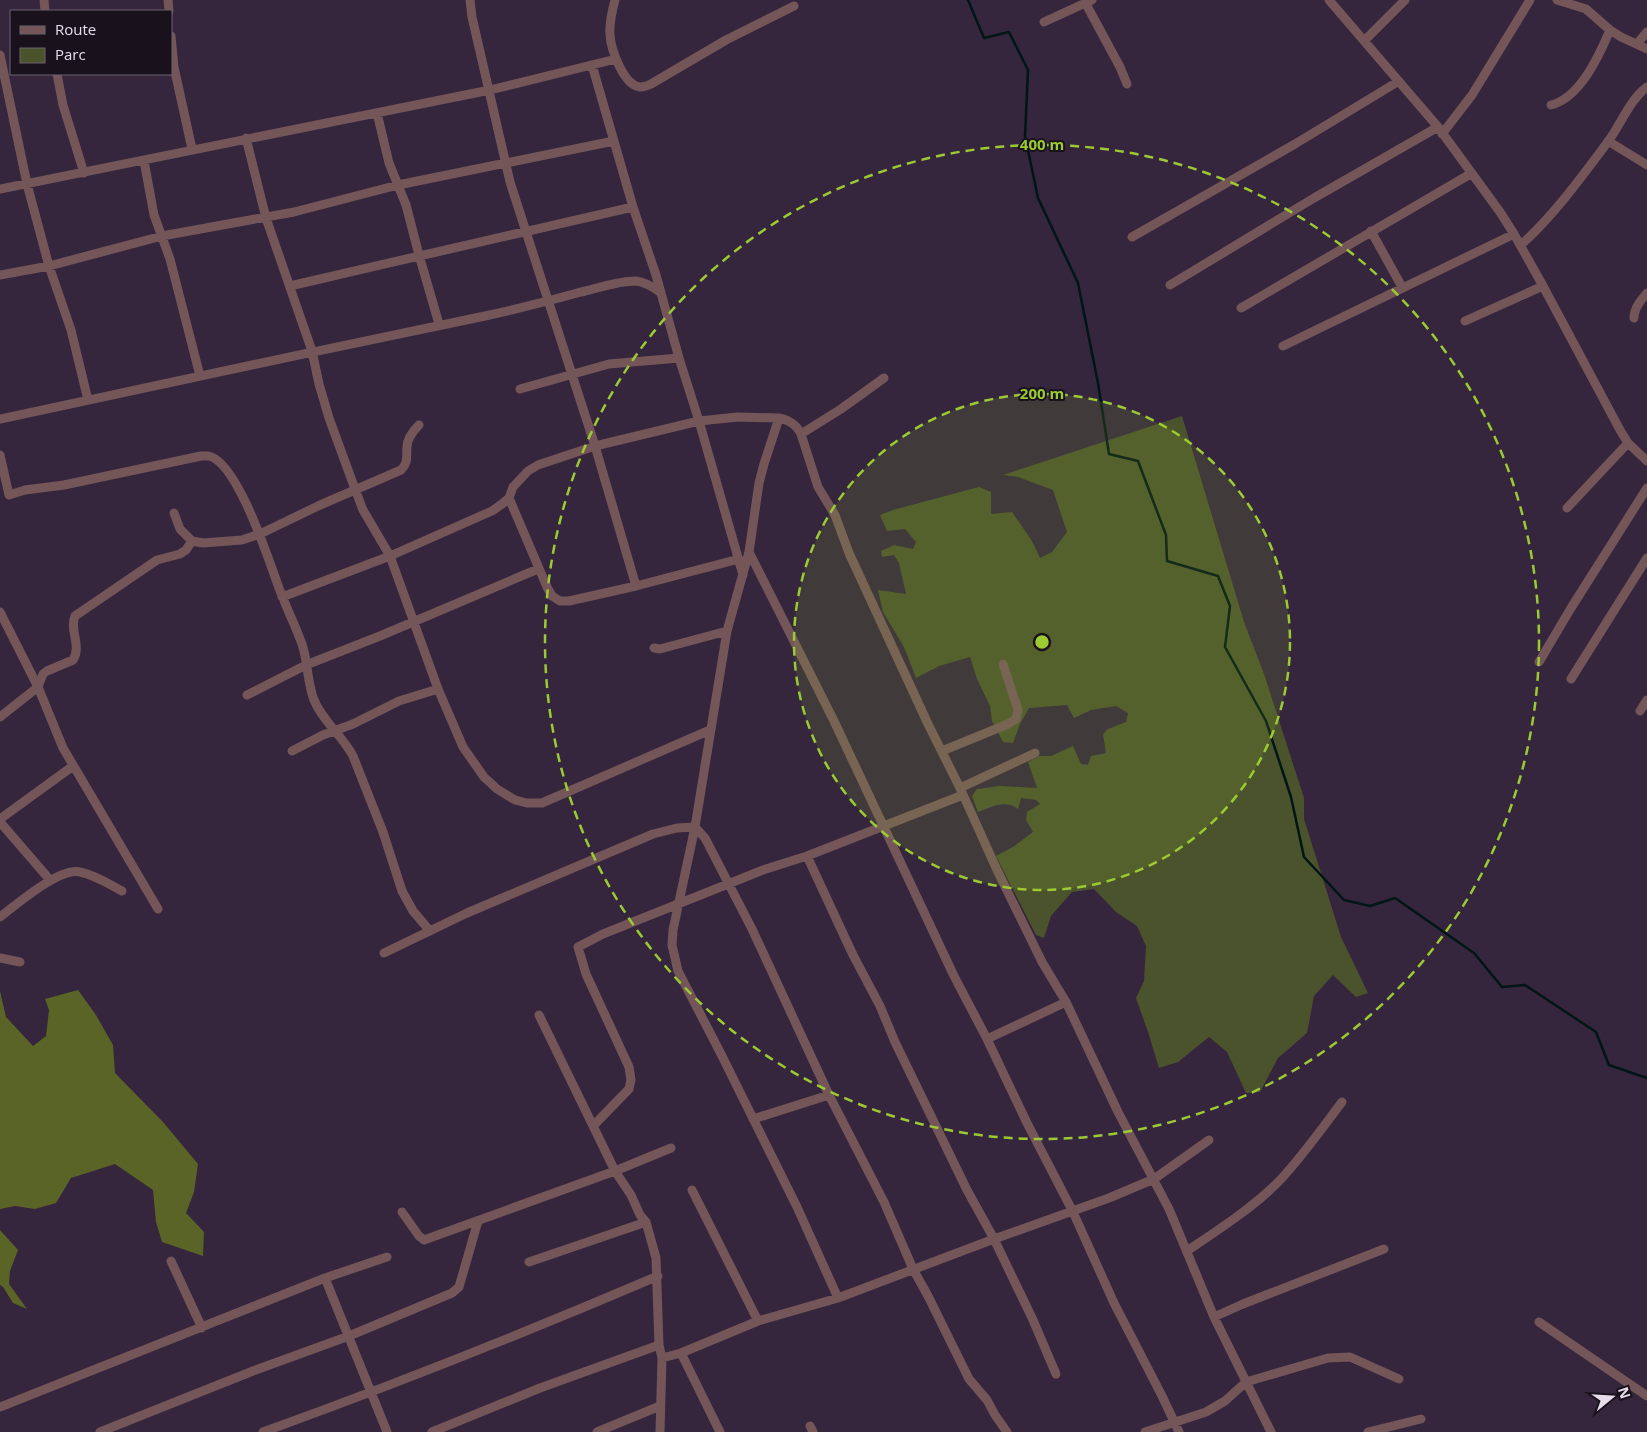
<svg xmlns="http://www.w3.org/2000/svg" width="1647" height="1432" viewBox="0 0 1647 1432" font-family="'Open Sans',sans-serif">
  <style>
    .green { fill: #4b532c }
    .forest { fill: #596426 }
    .lines { fill: none; stroke-linecap: round; stroke-linejoin: round }
    .stream { stroke: #001616; stroke-width: 2.5 }
    .minor { stroke: #745658; stroke-width: 9 }
    .ring { fill: none; stroke: #9cca32; stroke-width: 2.5; stroke-dasharray: 9 6 }
    .centre { fill: #9cca32; stroke: #19121c; stroke-width: 2.5 }
    .ring-label { font-size: 15px; text-anchor: middle; font-weight: bold; fill: #9cca32; stroke: #19121c; stroke-width: 4; stroke-linejoin: round; paint-order: stroke }
  </style>
  <rect width="100%" height="100%" fill="#35263d"/>
  <path class="green" d="M1182,416L1244,622L1264,674L1304,798V819L1341,937L1368,993L1356,997L1333,975L1314,996L1307,1033L1278,1058L1260,1092L1246,1093L1227,1052L1209,1037L1178,1062L1159,1068L1148,1032L1136,998L1144,981L1146,946L1137,926L1116,912L1094,889L1072,892L1051,916L1044,938L1036,935L996,856L1013,847L1033,832L1026,820L1027,812L1040,804L1036,800L1021,798L1018,809C1005,799 991,807 978,812L972,796L977,789L1000,786L1037,788L1028,762L1039,756H1051L1073,746L1081,764L1088,765L1091,756L1106,753L1103,734L1108,729L1126,722L1128,713L1116,706L1091,710L1074,718L1067,705L1029,708L1020,724L1013,743L1003,742L992,721L990,706L977,679L970,657L939,666L916,678L904,647L883,612L878,590L906,594L899,563L894,555L882,557L881,551L894,545L913,549L916,542L905,529L887,531L880,515L893,510L979,487L991,492V514L1012,512L1032,541L1040,558L1052,552L1067,532L1053,490L1018,477L1003,475Z"/>
  <path class="forest" d="M78,990L96,1015L113,1045L115,1073L163,1122L198,1164L194,1192L186,1213L204,1232L203,1256L162,1242L156,1222L153,1190L115,1164L71,1178L56,1203L35,1209L15,1206L0,1209V991L6,1017L33,1046L46,1036L49,1010L45,999Z
    M0,1230L18,1250L10,1271L9,1284L27,1309L13,1303L3,1287L0,1285Z"/>
  <g class="lines">
    <path class="stream" d="M968,0L984,38L1009,32L1028,70L1025,136L1038,198L1078,283L1098,383L1109,454L1138,461L1166,535L1167,561L1218,576L1230,606L1225,647L1266,721L1291,797L1304,857L1344,900L1370,906L1395,898L1474,953L1502,987L1525,985L1596,1032L1609,1065L1647,1078"/>
    <path class="minor" d="M44,0L45,11
      M168,0L169,11
      M470,0L472,17L510,182L595,446L636,586
      M615,0C612,11 609,23 610,35C611,49 623,85 640,87C644,87 647,86 651,84L726,40L794,6
      M1329,0L1438,127L1500,212L1514,234L1543,286L1620,430L1628,443L1647,461
      M1557,0L1586,9L1610,30L1621,37L1647,49
      M1086,4L1120,67L1127,84
      M1044,22L1092,0
      M171,36L174,67L192,149
      M1364,41L1405,0
      M1637,44L1647,32
      M0,55L27,184L49,266L71,330L88,400
      M592,65L633,207L656,275L679,358L699,421L743,575
      M57,74L63,105L84,173
      M1551,105C1580,98 1599,56 1610,30
      M377,113L389,163L406,205L419,255L439,324
      M1442,134L1472,95L1530,0
      M246,138L266,218L312,351L319,384L329,418L355,489L363,510L390,556L438,689L463,747L484,777L497,789L515,800L527,803H542L710,730
      M1608,141L1647,165
      M144,161L154,215L170,259L200,376
      M0,189L490,90L616,59
      M1371,231L1402,287
      M1132,237L1295,144L1399,81
      M1521,245C1554,215 1580,179 1607,143C1620,126 1630,99 1647,87
      M0,275L49,266L162,236L294,212L398,185L614,141
      M1170,285L1314,198L1438,127
      M290,286C404,259 518,234 633,207
      M1241,308L1472,173
      M1634,318C1634,308 1641,300 1647,293
      M1465,321L1543,286
      M1283,346L1514,234
      M520,389L609,364L679,358
      M0,419C162,385 323,349 485,316C517,309 549,301 581,292C598,288 618,281 636,281C645,282 653,287 660,292
      M801,434L841,409L884,378
      M0,455L9,495L25,490L64,485L201,456C201,456 208,456 209,456C238,463 269,561 279,588C286,607 295,625 302,644C308,662 307,682 314,700C323,722 342,735 353,756L383,832L402,891L413,911L430,931
      M509,498L547,587L552,596L560,601H569L636,586L739,559
      M1567,508L1628,443
      M174,513L180,529L192,541L203,543L242,540L260,534L318,506L401,470C409,462 406,456 407,447C407,438 413,431 419,425
      M749,552L834,721L954,976L987,1039L1027,1123L1073,1212L1114,1303L1162,1396L1179,1432
      M282,597L390,556L492,511L502,504L509,498L513,487L528,471L538,465L595,446L699,421L738,417L779,418
      M0,612L38,687L63,748L158,909
      M654,648L660,649L727,631
      M1539,662L1571,608L1647,488
      M1571,679L1647,558
      M247,695L306,665L380,636L538,569
      M1640,711L1647,700
      M0,717L38,687L43,674L47,671L73,660C82,646 69,630 75,616L157,560L180,554L186,550L192,541
      M292,751L323,735L353,724L399,701L438,689
      M942,751L1008,724L1016,719L1018,710L1003,664
      M960,788L1035,753
      M0,819L73,766
      M0,822L50,880
      M807,856L853,955L880,1006L895,1042L967,1190L994,1239L1033,1320L1056,1374
      M0,917C17,904 60,867 80,872C95,875 109,884 122,891
      M384,953L467,913L653,834L677,828L695,827L705,838L752,929L829,1095L884,1202L913,1269L928,1296L969,1379L987,1400L995,1415L1007,1432
      M0,958L20,962
      M539,1015L615,1171L631,1195L640,1215L646,1222L656,1258L659,1345L662,1358L660,1432
      M987,1039L1066,1002
      M753,1119L829,1095
      M594,1125L629,1089L631,1080L629,1067L586,974L578,947L603,934L763,870L807,856L963,795
      M692,1190L758,1321
      M402,1212L419,1236L424,1240L615,1171L671,1148
      M1187,1251C1218,1230 1257,1205 1282,1178C1304,1154 1323,1127 1342,1102
      M171,1261L202,1328
      M529,1262L646,1222
      M325,1278L387,1432
      M838,1298L797,1207L721,1054L678,971L672,945L673,930L695,827L727,631L749,552L759,483L764,464L779,418C789,420 796,424 801,434L818,487L835,515L849,553L928,724L960,788L997,870L1042,962L1066,1002L1118,1112L1169,1209L1214,1317L1271,1432
      M1214,1317L1243,1304L1384,1249
      M1539,1322L1647,1396
      M681,1353L720,1432
      M662,1358L681,1353L758,1321L838,1298L994,1239L1109,1198L1154,1179L1209,1140
      M0,1407L325,1278L387,1257
      M810,1426L813,1432
      M100,1432L253,1371L349,1336L452,1293L459,1287L478,1221
      M263,1432C396,1384 527,1332 658,1276
      M432,1432L540,1388L659,1345
      M597,1432L660,1406
      M1145,1432L1206,1412L1225,1401L1246,1382L1328,1358L1350,1357L1399,1379
      M1368,1432L1421,1419"/>
  </g>
  <circle cx="1042" cy="642" r="248" fill="#9cca32" fill-opacity=".12"/>
  <g class="ring">
    <circle cx="1042" cy="642" r="248"/>
    <circle cx="1042" cy="642" r="497"/>
  </g>
  <circle cx="1042" cy="642" r="8" class="centre"/>
  <g class="ring-label">
    <text x="1042" y="150">400 m</text>
    <text x="1042" y="399">200 m</text>
  </g>
  <rect x="10" y="10" width="162" height="65" fill="#19121c" stroke="#6b636f"/>
  <rect x="20" y="26" width="25" height="8" fill="#745658" stroke="#6b636f"/>
  <text x="55" y="35" font-size="15" fill="#e6dceb">Route</text>
  <rect x="20" y="48" width="25" height="15" fill="#4b532c" stroke="#6b636f"/>
  <text x="55" y="60" font-size="15" fill="#e6dceb">Parc</text>
  <g transform="translate(1612 1397) rotate(72)" stroke="#19121c" stroke-width="4" paint-order="stroke">
  <path d="M0-4L9 19L0 12L-9 19Z" fill="#e6dceb"/>
  <text y="-8" font-size="14" font-weight="bold" text-anchor="middle" fill="#e6dceb">N</text>
  </g>
</svg>
